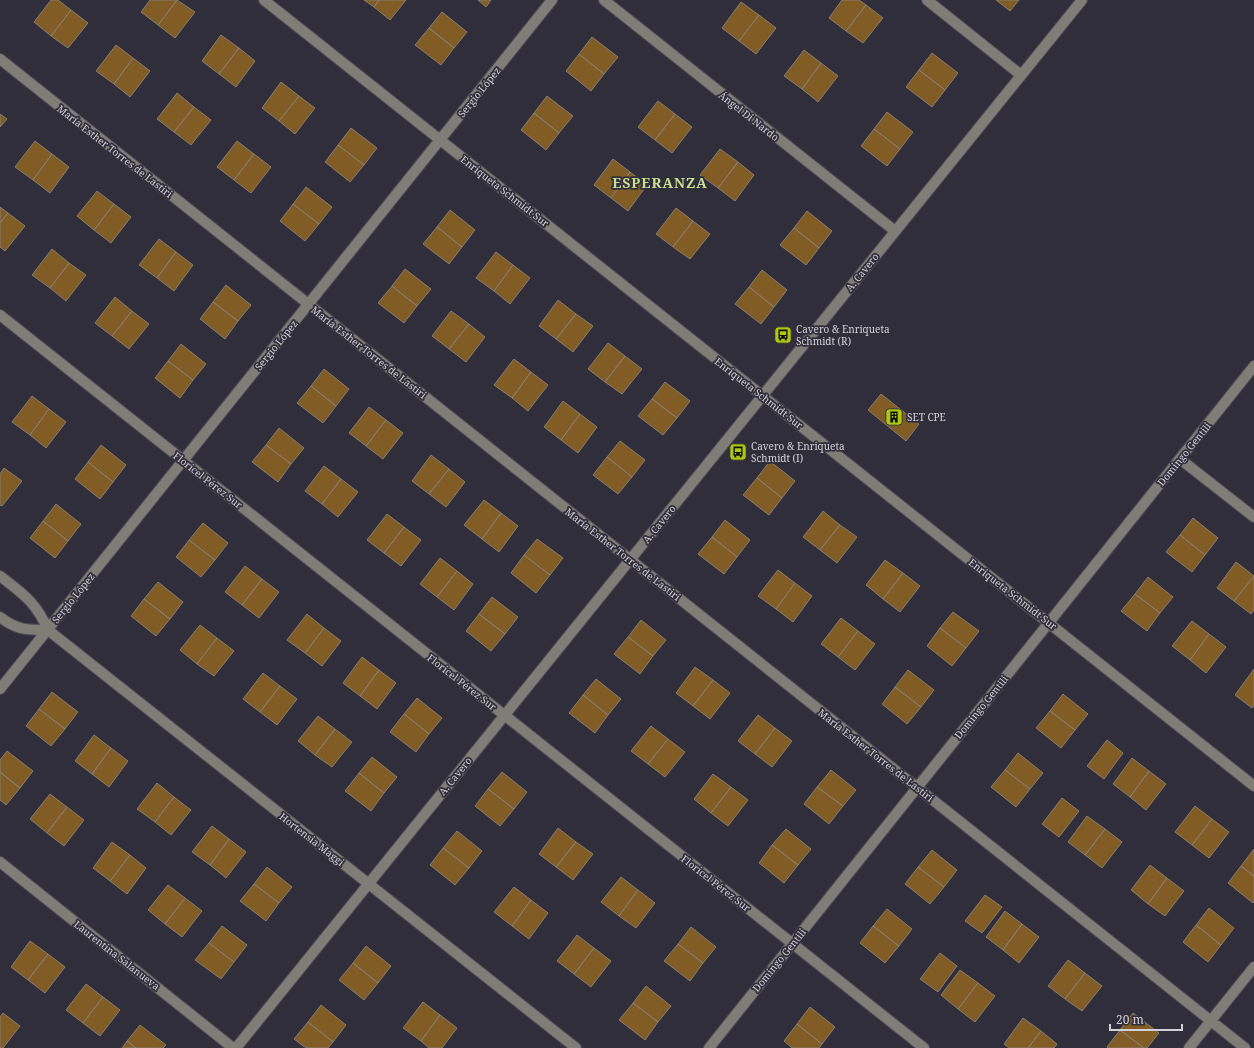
<svg xmlns="http://www.w3.org/2000/svg" width="1254" height="1048" viewBox="0 0 1254 1048" font-family="'Noto Serif',serif">
  <style>
    .building { fill: #815c25; stroke: #877d71 }
    .lines { fill: none; stroke-linecap: round; stroke-linejoin: round }
    .minor-casing { stroke: #4d4b57; stroke-width: 12 }
    .minor { stroke: #807d77; stroke-width: 10 }
    .labels { text-anchor: middle; dominant-baseline: central; stroke-width: 3.5; stroke-linejoin: round; paint-order: stroke }
    .street-label { font-size: 10px; fill: #d2d1d9; stroke: #302e3a }
    .poi-label { font-size: 10px; fill: #d2d1d9; stroke: #302e3a; text-anchor: start }
    .district-label { font-size: 14px; font-weight: bold; letter-spacing: 1px; fill: #ccde92; stroke: #302e3a }
  </style>
  <rect width="100%" height="100%" fill="#302e3a"/>
  <path class="building" d="M51,0H58L71,10L51,36L34,22Z
    M150,0H177L158,25L141,12Z
    M177,0L195,12L175,38L158,25Z
    M364,0H379L374,7Z
    M379,0H406L390,20L374,7Z
    M478,0H491L486,7Z
    M842,0H859L866,5L846,31L829,18Z
    M996,0H1019L1010,11Z
    M741,2L759,15L739,41L722,28Z
    M866,5L883,18L863,43L846,31Z
    M71,10L88,23L68,48L51,36Z
    M442,12L467,32L454,48L429,28Z
    M759,15L776,28L756,54L739,41Z
    M429,28L454,48L441,65L415,45Z
    M221,35L239,48L219,74L202,61Z
    M592,37L618,57L604,74L579,54Z
    M116,45L133,58L114,84L96,71Z
    M239,48L255,61L236,87L219,74Z
    M804,50L821,63L802,89L784,76Z
    M932,53L958,73L945,90L919,70Z
    M579,54L604,74L591,91L566,71Z
    M133,58L150,71L130,97L114,84Z
    M821,63L838,76L818,102L802,89Z
    M919,70L945,90L932,107L906,87Z
    M281,82L299,96L279,121L262,108Z
    M177,93L194,107L174,132L157,119Z
    M299,96L315,108L295,134L279,121Z
    M547,96L573,116L559,133L534,113Z
    M658,101L675,114L655,140L638,127Z
    M194,107L211,120L191,145L174,132Z
    M887,112L913,132L900,149L874,129Z
    M534,113L559,133L546,150L521,130Z
    M0,114L7,119L0,127Z
    M675,114L692,127L672,153L655,140Z
    M351,128L377,148L364,165L338,145Z
    M874,129L900,149L887,166L861,146Z
    M35,141L52,154L33,180L15,167Z
    M237,141L254,154L234,180L217,167Z
    M338,145L364,165L350,182L325,162Z
    M720,149L738,162L718,188L700,175Z
    M52,154L69,167L50,193L33,180Z
    M254,154L271,167L251,193L234,180Z
    M613,159L630,172L611,198L594,185Z
    M738,162L754,175L735,201L718,188Z
    M630,172L647,185L628,211L611,198Z
    M306,187L332,207L319,224L293,204Z
    M97,191L114,204L94,230L77,216Z
    M114,204L131,217L111,243L94,230Z
    M293,204L319,224L305,241L280,221Z
    M0,207L8,213L0,223Z
    M676,208L693,221L673,247L656,234Z
    M450,210L475,230L462,247L437,227Z
    M807,211L832,231L819,248L794,228Z
    M8,213L25,226L5,251L0,247V223Z
    M693,221L710,234L690,259L673,247Z
    M437,227L462,247L449,264L423,244Z
    M794,228L819,248L806,265L780,245Z
    M159,239L176,252L157,278L139,265Z
    M52,249L69,263L50,288L32,275Z
    M176,252L193,265L174,291L157,278Z
    M496,252L513,265L494,291L476,278Z
    M69,263L86,275L66,301L50,288Z
    M513,265L530,278L510,304L494,291Z
    M405,269L431,289L417,306L392,286Z
    M762,270L787,290L774,307L749,287Z
    M226,285L251,305L238,321L213,302Z
    M392,286L417,306L404,323L378,303Z
    M749,287L774,307L761,324L735,304Z
    M115,297L132,311L112,336L95,323Z
    M558,300L576,314L556,339L539,326Z
    M213,302L238,321L225,339L200,319Z
    M132,311L149,324L129,349L112,336Z
    M451,311L469,324L449,349L432,336Z
    M576,314L593,326L573,352L556,339Z
    M469,324L485,337L466,362L449,349Z
    M608,343L625,356L605,382L588,369Z
    M181,344L206,364L193,380L168,361Z
    M625,356L642,369L622,394L605,382Z
    M514,359L531,372L512,398L494,385Z
    M168,361L193,380L180,398L155,378Z
    M324,369L349,389L336,406L311,386Z
    M531,372L548,385L528,411L512,398Z
    M665,382L690,401L677,418L652,399Z
    M311,386L336,406L323,423L297,403Z
    M881,394L919,424L906,441L868,410Z
    M32,396L49,409L30,435L12,422Z
    M652,399L677,418L663,435L638,416Z
    M563,401L580,414L561,440L544,427Z
    M369,407L386,420L366,446L349,433Z
    M49,409L66,422L46,448L30,435Z
    M580,414L597,427L578,453L561,440Z
    M386,420L403,433L383,459L366,446Z
    M279,428L304,448L291,464L266,445Z
    M620,441L645,460L632,477L607,457Z
    M101,445L126,465L113,482L88,462Z
    M266,445L291,464L278,482L252,462Z
    M431,455L449,469L429,494L412,481Z
    M607,457L632,477L618,494L593,475Z
    M770,461L795,481L782,498L757,478Z
    M88,462L113,482L100,499L75,479Z
    M324,466L341,479L322,504L305,491Z
    M4,468L22,481L2,506L0,505V474Z
    M449,469L465,482L446,507L429,494Z
    M757,478L782,498L769,515L743,495Z
    M341,479L358,492L338,517L322,504Z
    M484,500L501,513L482,539L464,525Z
    M56,504L81,524L68,541L43,521Z
    M823,511L840,525L820,550L803,537Z
    M501,513L518,526L499,552L482,539Z
    M387,514L404,527L384,553L367,540Z
    M1193,518L1218,538L1205,555L1180,535Z
    M725,520L750,540L737,557L712,537Z
    M43,521L68,541L55,558L30,538Z
    M203,523L228,543L215,560L189,540Z
    M840,525L857,537L837,563L820,550Z
    M404,527L421,540L401,566L384,553Z
    M1180,535L1205,555L1192,572L1166,552Z
    M712,537L737,557L724,574L698,554Z
    M537,539L563,558L550,575L524,555Z
    M189,540L215,560L201,577L176,557Z
    M524,555L550,575L536,593L511,573Z
    M440,558L457,571L437,597L420,584Z
    M885,560L903,573L883,599L866,585Z
    M1236,562L1254,576L1234,601L1217,588Z
    M245,566L262,579L242,605L225,592Z
    M778,570L795,583L776,609L758,596Z
    M457,571L473,584L454,610L437,597Z
    M903,573L920,586L900,612L883,599Z
    M1254,576V610L1251,614L1234,601Z
    M1148,577L1173,597L1160,613L1135,594Z
    M262,579L279,592L259,618L242,605Z
    M158,582L183,602L170,619L144,599Z
    M795,583L812,596L793,622L776,609Z
    M1135,594L1160,613L1147,631L1121,611Z
    M492,597L518,617L505,634L479,614Z
    M144,599L170,619L156,636L131,616Z
    M953,612L979,631L966,648L940,628Z
    M307,614L324,628L305,653L287,640Z
    M479,614L505,634L491,651L466,631Z
    M841,618L858,631L838,657L821,644Z
    M641,620L666,640L653,656L628,637Z
    M1192,621L1209,634L1190,660L1172,646Z
    M200,625L217,638L197,664L180,650Z
    M324,628L341,641L322,666L305,653Z
    M940,628L966,648L952,666L927,646Z
    M858,631L875,644L855,670L838,657Z
    M1209,634L1226,647L1206,673L1190,660Z
    M628,637L653,656L640,674L614,654Z
    M217,638L234,651L214,676L197,664Z
    M362,657L379,670L360,696L343,683Z
    M695,667L713,680L693,706L676,693Z
    M1254,669V705L1252,708L1235,695Z
    M379,670L396,683L377,709L360,696Z
    M908,670L934,690L921,707L895,687Z
    M263,673L280,686L260,712L243,699Z
    M596,679L621,699L608,715L583,695Z
    M713,680L730,693L710,719L693,706Z
    M280,686L297,699L277,725L260,712Z
    M895,687L921,707L907,724L882,704Z
    M52,692L78,712L65,729L39,709Z
    M1063,694L1088,714L1075,730L1050,711Z
    M583,695L608,715L595,733L569,713Z
    M417,698L442,718L429,734L404,714Z
    M39,709L65,729L51,746L26,726Z
    M1050,711L1075,730L1061,748L1036,728Z
    M404,714L429,734L416,752L390,732Z
    M758,715L775,728L755,754L738,741Z
    M318,716L335,729L315,755L298,741Z
    M651,726L668,739L648,764L631,751Z
    M775,728L792,741L772,767L755,754Z
    M335,729L352,742L332,767L315,755Z
    M94,735L111,748L92,774L75,761Z
    M668,739L685,752L665,777L648,764Z
    M1107,740L1123,753L1104,779L1087,766Z
    M111,748L128,761L109,787L92,774Z
    M7,751L33,771L20,788L0,772V760Z
    M1018,753L1043,773L1030,789L1005,770Z
    M372,757L397,777L384,793L359,773Z
    M1132,758L1149,771L1130,797L1113,784Z
    M831,770L856,790L843,806L817,787Z
    M1005,770L1030,789L1016,807L991,787Z
    M1149,771L1166,784L1146,810L1130,797Z
    M0,772L20,788L6,805L0,800Z
    M502,772L527,792L514,809L488,789Z
    M359,773L384,793L371,811L345,791Z
    M713,774L731,787L711,813L694,799Z
    M157,783L174,797L155,822L137,809Z
    M731,787L748,800L728,826L711,813Z
    M817,787L843,806L829,824L804,804Z
    M488,789L514,809L500,826L475,806Z
    M50,794L67,807L47,833L30,819Z
    M174,797L191,810L171,835L155,822Z
    M1062,798L1079,811L1059,837L1042,824Z
    M1195,806L1212,819L1192,845L1175,832Z
    M67,807L84,820L64,846L47,833Z
    M1087,816L1105,829L1085,855L1068,842Z
    M1212,819L1229,832L1209,858L1192,845Z
    M212,826L229,839L210,865L192,852Z
    M558,828L576,842L556,867L539,854Z
    M786,829L811,849L798,865L772,845Z
    M1105,829L1122,842L1102,868L1085,855Z
    M457,831L482,851L469,868L443,848Z
    M229,839L246,852L226,878L210,865Z
    M112,842L130,855L110,881L93,868Z
    M576,842L593,854L573,880L556,867Z
    M772,845L798,865L784,883L759,863Z
    M443,848L469,868L455,885L430,865Z
    M1254,849V876L1241,866Z
    M932,850L957,870L944,887L918,867Z
    M130,855L146,868L127,894L110,881Z
    M1150,865L1167,878L1148,904L1131,890Z
    M1241,866L1254,876V901L1253,903L1228,883Z
    M267,867L292,887L279,903L254,884Z
    M918,867L944,887L930,904L905,884Z
    M621,877L638,890L619,916L601,902Z
    M1167,878L1184,891L1165,916L1148,904Z
    M254,884L279,903L266,921L240,901Z
    M168,885L185,898L165,924L148,910Z
    M514,887L531,900L512,926L494,912Z
    M638,890L655,903L636,928L619,916Z
    M985,895L1002,907L982,933L965,921Z
    M185,898L202,911L182,937L165,924Z
    M531,900L548,913L529,939L512,926Z
    M1209,908L1234,928L1221,945L1196,925Z
    M887,909L912,929L899,946L873,926Z
    M1005,911L1022,924L1003,950L986,937Z
    M1022,924L1039,937L1019,963L1003,950Z
    M1196,925L1221,945L1208,962L1183,942Z
    M222,926L247,945L234,962L209,943Z
    M873,926L899,946L885,963L860,943Z
    M691,927L716,947L703,963L678,944Z
    M577,935L594,948L574,974L557,961Z
    M30,941L48,954L28,980L11,967Z
    M209,943L234,962L221,979L195,960Z
    M678,944L703,963L690,981L664,961Z
    M366,946L391,966L378,983L353,963Z
    M594,948L611,961L591,987L574,974Z
    M940,953L957,966L938,992L920,979Z
    M48,954L65,967L45,993L28,980Z
    M1068,960L1085,973L1065,999L1048,986Z
    M353,963L378,983L364,1000L339,980Z
    M960,970L978,983L958,1009L941,995Z
    M1085,973L1102,986L1082,1011L1065,999Z
    M978,983L995,996L975,1022L958,1009Z
    M86,984L103,997L83,1023L66,1010Z
    M646,986L671,1006L658,1022L633,1003Z
    M103,997L120,1010L100,1036L83,1023Z
    M423,1002L440,1015L421,1041L403,1028Z
    M633,1003L658,1022L645,1040L619,1020Z
    M321,1005L346,1025L333,1042L308,1022Z
    M810,1007L835,1027L822,1044L797,1024Z
    M3,1013L20,1026L3,1048H0V1017Z
    M1133,1013L1159,1033L1147,1048H1144L1120,1030Z
    M440,1015L457,1028L442,1048H429L421,1041Z
    M1023,1018L1041,1031L1028,1048H1009L1004,1044Z
    M308,1022L333,1042L328,1048H306L294,1039Z
    M797,1024L822,1044L819,1048H792L784,1041Z
    M140,1025L166,1045L163,1048H136L127,1041Z
    M1120,1030L1144,1048H1108L1107,1047Z
    M1041,1031L1057,1044L1054,1048H1028Z
    M127,1041L136,1048H122Z"/>
  <g class="lines">
    <defs>
      <path id="minor" d="M264,0L1254,786
        M604,0L895,231
        M927,0L1021,75
        M0,59L1245,1048
        M0,315L924,1048
        M1180,459L1254,517
        M0,576C23,594 36,602 48,630L576,1048
        M0,617C17,630 26,630 48,630
        M0,689L552,0
        M0,862L233,1048
        M236,1048L1082,0
        M709,1048L1254,366
        M1189,1048L1254,967"/>
    </defs>
    <use href="#minor" class="minor-casing"/>
    <use href="#minor" class="minor"/>
  </g>
  <defs>
    <symbol id="bus-square" viewBox="-11 -11 22 22"><rect x="-9" y="-9" width="18" height="18" rx="4" fill="#acc612" stroke="#302e3a"/><path d="M-5-6H5V4H4V6H2V4H-2V6H-4V4H-5ZM-3.5-4V0h7V-4ZM-3.5 1.2v1.5H-2V1.2ZM2 1.2v1.5H3.5V1.2Z" fill="#111"/></symbol>
    <symbol id="building-square" viewBox="-11 -11 22 22"><rect x="-9" y="-9" width="18" height="18" rx="4" fill="#acc612" stroke="#302e3a"/><path d="M-4-6H4V6H1V3H-1V6H-4ZM-2.5-4.3h1.7v1.8h-1.7ZM.8-4.3h1.7v1.8H.8ZM-2.5-1h1.7V.8h-1.7ZM.8-1h1.7V.8H.8Z" fill="#111"/></symbol>
  </defs>
  <g fill-rule="evenodd">
    <use href="#bus-square" x="773" y="325" width="20" height="20"/>
    <use href="#building-square" x="884" y="407" width="20" height="20"/>
    <use href="#bus-square" x="728" y="442" width="20" height="20"/>
  </g>
  <g class="labels">
    <g class="street-label">
      <text transform="translate(479 92) rotate(-51)">Sergio López</text>
      <text transform="translate(749 116) rotate(38)">Ángel Di Nardo</text>
      <text transform="translate(115 151) rotate(38)">María Esther Torres de Lastiri</text>
      <text transform="translate(505 191) rotate(38)">Enriqueta Schmidt Sur</text>
      <text transform="translate(862 272) rotate(-51)">A. Cavero</text>
      <text transform="translate(276 345) rotate(-51)">Sergio López</text>
      <text transform="translate(369 352) rotate(38)">María Esther Torres de Lastiri</text>
      <text transform="translate(759 393) rotate(38)">Enriqueta Schmidt Sur</text>
      <text transform="translate(1184 454) rotate(-51)">Domingo Gentili</text>
      <text transform="translate(208 480) rotate(38)">Floricel Pérez Sur</text>
      <text transform="translate(659 524) rotate(-51)">A. Cavero</text>
      <text transform="translate(623 554) rotate(38)">María Esther Torres de Lastiri</text>
      <text transform="translate(1013 594) rotate(38)">Enriqueta Schmidt Sur</text>
      <text transform="translate(73 598) rotate(-51)">Sergio López</text>
      <text transform="translate(462 682) rotate(38)">Floricel Pérez Sur</text>
      <text transform="translate(981 707) rotate(-51)">Domingo Gentili</text>
      <text transform="translate(876 755) rotate(38)">María Esther Torres de Lastiri</text>
      <text transform="translate(455 776) rotate(-51)">A. Cavero</text>
      <text transform="translate(312 839) rotate(38)">Hortensia Maggi</text>
      <text transform="translate(716 883) rotate(38)">Floricel Pérez Sur</text>
      <text transform="translate(117 955) rotate(38)">Laurentina Salanueva</text>
      <text transform="translate(779 960) rotate(-51)">Domingo Gentili</text>
    </g>
    <g class="poi-label">
      <text x="796" y="329">Cavero &amp; Enriqueta<tspan x="796" dy="12">Schmidt (R)</tspan></text>
      <text x="907" y="417">SET CPE</text>
      <text x="751" y="446">Cavero &amp; Enriqueta<tspan x="751" dy="12">Schmidt (I)</tspan></text>
    </g>
    <g class="district-label">
      <text x="660" y="182">ESPERANZA</text>
    </g>
  </g>
  <path d="M1110 1024v6h72v-6" fill="none" stroke="#d2d1d9" stroke-width="2"/>
  <text x="1116" y="1024" font-size="12" fill="#d2d1d9" stroke="#302e3a" stroke-width="3" paint-order="stroke">20 m</text>
</svg>
